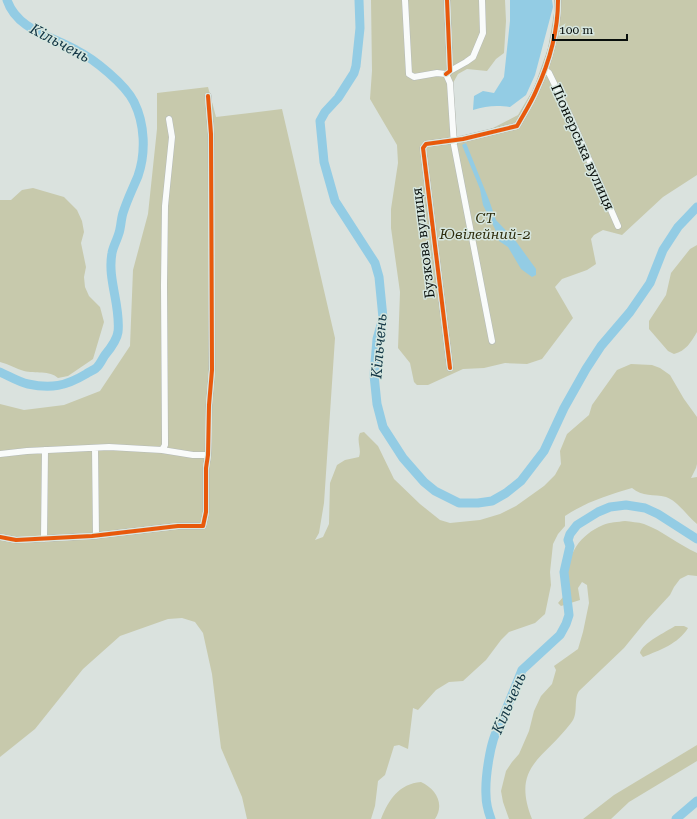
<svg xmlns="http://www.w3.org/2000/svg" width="697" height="819" viewBox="0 0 697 819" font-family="'Roboto Serif',serif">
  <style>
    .green { fill: #c7c9ac }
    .water { fill: #93cce4 }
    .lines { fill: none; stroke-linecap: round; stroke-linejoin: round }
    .river { stroke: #93cce4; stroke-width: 9 }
    .minor-casing { stroke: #b4bab8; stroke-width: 7 }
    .minor { stroke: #f9fbfa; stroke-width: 6 }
    .cycleway-casing { stroke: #d6e6df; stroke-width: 6 }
    .cycleway { stroke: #e8590c; stroke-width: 4 }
    .labels { text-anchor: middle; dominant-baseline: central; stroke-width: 3; stroke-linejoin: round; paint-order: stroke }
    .street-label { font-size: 14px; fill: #080e0b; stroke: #d6e6df }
    .park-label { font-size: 14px; font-style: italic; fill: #2e2d0d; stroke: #d6e6df }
    .water-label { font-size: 15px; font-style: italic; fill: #123645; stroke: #d6e6df }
  </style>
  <rect width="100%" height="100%" fill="#dae2de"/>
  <path class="green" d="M371,0H505L506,21L504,53L496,59L487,71L467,69L458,74L453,83L457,137L491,129L518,115L534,88L548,48L555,8L554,0H697V175L663,197L622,235L603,230L594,235L591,239L596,264L587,270L562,279L555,287L573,318L542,359L527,364L505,363L484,368L463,369L428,385H417L414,382L410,363L398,348L400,292L391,228V209L398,163L397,145L370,99L372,71Z
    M208,87L216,117L282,109L335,338L324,503L319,533L315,540L323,537L329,524L330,483L337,465L345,460L359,457C362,449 356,441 360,433L364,432L378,446L394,479L420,504L440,520L450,523L480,520L500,514L516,506L544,486L555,475L561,464L560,451L567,434L589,415L592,405L617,370L631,364L652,365L660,368L670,375L684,399L697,417V464L696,468L691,478L697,477V524C687,516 678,501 666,497C654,494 642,497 632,488C608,495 586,502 565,516V526L558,534L553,544L550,572L551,585L545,614L535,623L509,632L501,640L486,660L475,670L463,681L449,682L436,690L418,710L413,708L408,749L399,745L394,746L385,775L378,781L375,806L371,819H247L242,797L221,748L212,674L203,633L195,622L182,618L168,619L120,636L83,669L35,729L0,757V404L24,410L64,405L100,391L130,346L133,270L148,214L157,129V93Z
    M33,188L64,197L77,210L82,221L84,232L81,243L86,267L84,277L85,287L89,296L100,307L104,322L93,359L68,376L58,378C50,370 35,374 24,371C16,369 9,364 0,362V200H11L22,190Z
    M697,245V332C691,342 686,351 674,354L668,351L649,329V321L666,295L671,273L690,249Z
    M625,521C631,522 638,522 644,524C663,531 679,545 697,553V576L688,575L680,579L674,587L670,595L646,621L624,648L579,691C573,700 579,714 571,723C544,759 511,766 532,819H509L503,802L501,791L506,771L512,762L519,754L529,731L534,711L541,696L552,684L556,670L554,666L578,649L583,632L589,603L587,585L582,582L578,588L580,600L561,606L558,603L569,590C564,561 575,537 603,525C610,522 618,522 625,521Z
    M675,626H684L688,628C678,644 660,650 643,657L640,653C642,643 666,632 675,626Z
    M697,745V761L629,802L611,819H583L614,795Z
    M421,782C436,789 445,804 435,819H381C389,799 399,784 421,782Z"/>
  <path class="water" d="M510,0H552L553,7L535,75L526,95L510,107C496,105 486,106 473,110L474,96L483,91L494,93L504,77L510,21Z
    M466,143L489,200L496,220L515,240L536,269V275L532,277L521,269L508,247L499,241L495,229L483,205L480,189L462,145Z"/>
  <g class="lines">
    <path class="river" d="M359,0L360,28L356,66L354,73L338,98L325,112L320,121L324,162L335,201L375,263L379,277L383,318L377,339L374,375L377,404L383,427L403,458L424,482L435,491L459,503H478L492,501L506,493L521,481L544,451L564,408L586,369L601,346L630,312L650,283L663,250L678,227L697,207
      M0,372C9,376 19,382 28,384C51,389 66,386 86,374C89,372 94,370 96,368C100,365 102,359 105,355C110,349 117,339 118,332C121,306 107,279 112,253C113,247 117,240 119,233C121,227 121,219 123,213C127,200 133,188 138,176C146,153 145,124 134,102C125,84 94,59 76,50C52,36 17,30 7,0
      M491,819C488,811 486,803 486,795C485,779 490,740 499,727L522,670L560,635L566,624L569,615L564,572L570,546L568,540L570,534L577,525L598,512L610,507L626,505L645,508L658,514L697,539
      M676,819L697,801"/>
    <defs>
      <path id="minor" d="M405,0L409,74L414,77L437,73L446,74
        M447,0L450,71L448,73
        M545,70L549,73L570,116L618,226
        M450,71L466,62L473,57L483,33L482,0
        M446,74L450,83L454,145L492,341
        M450,368L423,148L426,144L463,139L517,126C523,115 531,103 536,91C549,63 558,30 558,0
        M95,448L96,536
        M162,450L193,455H208
        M0,454L27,451L109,447L162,450L165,445V441L164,285L165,206L172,137L169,119
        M0,537L16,540L92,536L178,526H203L206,512V468L208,455L209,405L212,370L211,134L208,96
        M44,539L45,450"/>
    </defs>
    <use href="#minor" class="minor-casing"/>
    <use href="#minor" class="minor"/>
    <defs>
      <path id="cycleway" d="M446,74L450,71L447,0
        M450,368L423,148L426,144L463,139L517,126C523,115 531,103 536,91C549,63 558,30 558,0
        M0,537L16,540L92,536L178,526H203L206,512V468L208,455L209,405L212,370L211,134L208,96"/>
    </defs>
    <use href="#cycleway" class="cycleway-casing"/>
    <use href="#cycleway" class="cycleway"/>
  </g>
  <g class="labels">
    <g class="street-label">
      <text transform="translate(583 147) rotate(66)">Піонерська вулиця</text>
      <text transform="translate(423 243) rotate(-97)">Бузкова вулиця</text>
    </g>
    <g class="park-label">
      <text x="485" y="218">СT<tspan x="485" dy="16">Ювілейний-2</tspan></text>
    </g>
    <g class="water-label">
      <text transform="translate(60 43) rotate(28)">Кільчень</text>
      <text transform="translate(379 346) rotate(-85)">Кільчень</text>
      <text transform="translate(509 703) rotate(-67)">Кільчень</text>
    </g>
  </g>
  <path d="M553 34v6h74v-6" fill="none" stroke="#080e0b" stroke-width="2"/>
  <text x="559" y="34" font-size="12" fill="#080e0b" stroke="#d6e6df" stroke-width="3" paint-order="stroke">100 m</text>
</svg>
